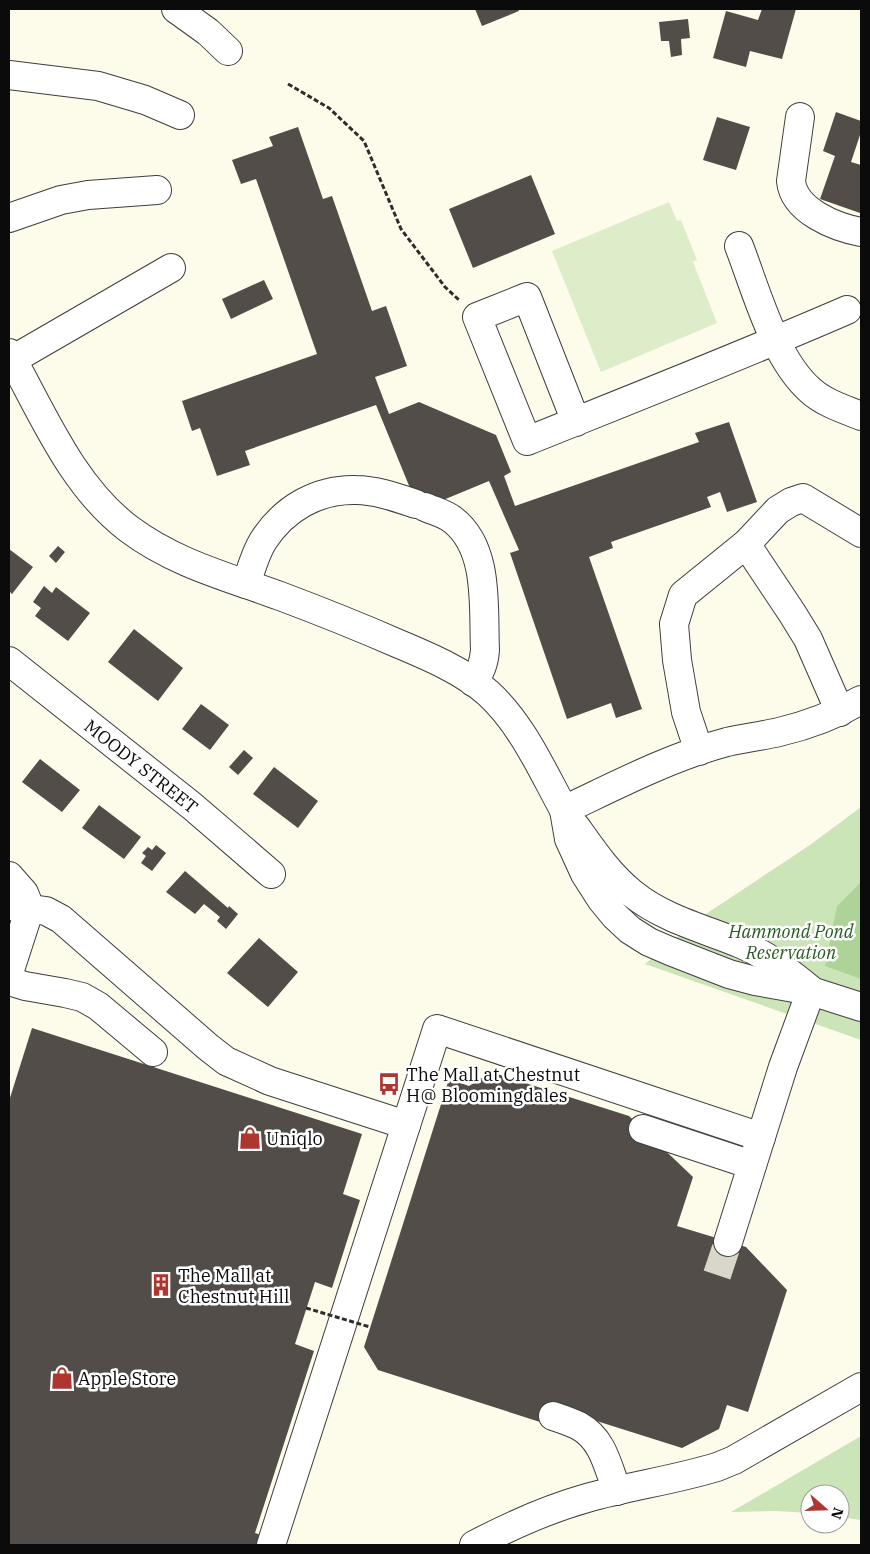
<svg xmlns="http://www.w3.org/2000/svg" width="870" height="1554" viewBox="0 0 870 1554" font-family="'IBM Plex Serif',serif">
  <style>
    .green { fill: #cbe4b8 }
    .forest { fill: #aed398 }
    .pitch { fill: #ddecc9 }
    .building { fill: #524d48 }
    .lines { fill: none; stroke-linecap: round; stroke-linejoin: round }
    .minor-tunnel { stroke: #d9d7c9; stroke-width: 28; stroke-dasharray: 28 14; stroke-linecap: butt }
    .minor-casing { stroke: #3e3e3e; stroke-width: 30 }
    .path { stroke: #2d2d2d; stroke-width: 3; stroke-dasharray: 5 2.5; stroke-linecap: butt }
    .minor { stroke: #fff; stroke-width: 28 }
    .path-bridge { stroke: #2d2d2d; stroke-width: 3; stroke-dasharray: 5 2.5; stroke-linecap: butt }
    .labels { text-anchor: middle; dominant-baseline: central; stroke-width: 5; stroke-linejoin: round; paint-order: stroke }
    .street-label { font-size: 18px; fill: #0b0b0b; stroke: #fff }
    .park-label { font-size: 18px; font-style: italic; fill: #295c22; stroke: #fff }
    .poi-label { font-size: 18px; fill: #0b0b0b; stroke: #fff; text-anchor: start }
  </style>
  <rect width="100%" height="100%" fill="#fdfbea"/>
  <path class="green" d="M861,807V1040L645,964L700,918L810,845Z
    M861,1436V1520L840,1517V1494H810V1513L776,1511L731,1512Z"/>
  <path class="forest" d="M861,882V979L825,966L837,906Z"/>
  <path class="pitch" d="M669,202L677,221L681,220L697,260L693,262L717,323L601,372L552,251Z"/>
  <path class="building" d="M475,9H518L519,11L482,26Z
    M762,9H796L782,59L750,51L746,67L713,58L726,11L758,20Z
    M688,19L690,38L681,39L682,55L671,57L669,41H661L659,22Z
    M836,112L861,121V132L851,162L861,165V209L860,213L820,199L835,156L823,151Z
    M717,117L750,127L736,170L703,160Z
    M298,127L323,199L332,196L372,311L386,306L407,366L375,377L389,414L419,402L496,435L511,472L504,476L515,506L699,442L695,433L729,422L757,502L727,512L720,492L707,497L711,507L611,542L613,548L589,557L642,709L616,718L611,703L567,719L510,553L519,550L489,481L419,510L376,405L245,451L250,465L217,476L200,428L192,431L182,401L317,354L256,179L241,184L232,160L273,146L269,137Z
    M531,175L555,234L473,268L449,209Z
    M264,280L273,299L231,319L222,299Z
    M58,546L65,552L56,563L49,556Z
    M9,549L33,567L12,594L9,591Z
    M44,586L52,593L56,587L90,613L68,641L35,616L41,608L33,602Z
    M134,629L183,668L158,701L108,662Z
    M201,704L229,725L210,750L182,729Z
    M244,750L253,758L238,775L229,767Z
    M40,759L80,790L62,812L22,782Z
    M274,767L318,801L298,828L253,794Z
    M99,805L141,837L124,859L82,828Z
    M156,845L166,853L152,871L141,863L146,856L142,853L148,847L152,850Z
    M185,871L228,908L229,906L238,914L226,929L217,921L220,917L204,904L195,914L166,892Z
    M259,938L298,972L268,1007L227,973Z
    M32,1028L362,1134L343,1194L360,1200L332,1288L315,1282L295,1344L314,1351L255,1533L268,1537L265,1545H9V1101Z
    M491,1072L629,1116L693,1177L677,1226L746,1247L787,1290L748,1412L727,1405L719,1429L682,1448L565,1411L540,1422L378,1370L364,1347L449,1079L469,1086Z"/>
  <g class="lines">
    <path class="minor-tunnel" d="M717,1275L728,1242"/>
    <defs>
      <g id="minor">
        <path d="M176,9L208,32L228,51"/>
        <path d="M9,75L98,86L145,100L180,115"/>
        <path d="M800,117L791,181C794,211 835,227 861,232"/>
        <path d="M9,218L61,200L88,195L157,190"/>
        <path d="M739,246C756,290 774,358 810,390C824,403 844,409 861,416"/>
        <path d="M9,353C43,414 72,486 129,529C174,563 228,577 280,596C320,611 360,627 399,644C430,657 463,671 488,693C522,724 542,770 564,810C617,785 670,757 727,742C744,738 762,736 779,732C809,725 835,715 861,700"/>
        <path d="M12,360L171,268"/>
        <path d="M576,422L527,297L477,317L527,441C634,398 741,356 847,310"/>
        <path d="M425,507C434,511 446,514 453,520C490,549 483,608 485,650C484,663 481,671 473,682"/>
        <path d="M746,544L792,613L808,639L840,712"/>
        <path d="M246,584C251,570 255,554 263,541C284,508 318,489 356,490C376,490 398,498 416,504"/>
        <path id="s1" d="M9,661L192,806L271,874"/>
        <path d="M699,751L686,712L677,660L674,624L683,595L746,544L778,510L791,502L803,498L861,533"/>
        <path d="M564,810L569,839L585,874L601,899L615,916L630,930L649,942L670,951L729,974L755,981L811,991L861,1007"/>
        <path d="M576,827C593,851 610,876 633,894C664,919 705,929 741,944C767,955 789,972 811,990"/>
        <path d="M9,876L24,893L30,908L9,973"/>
        <path d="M9,906L46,911L61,919L208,1047L226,1061L270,1081L406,1125"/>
        <path d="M9,981L25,986L65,993L82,997L98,1006L153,1052"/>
        <path d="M643,1129L752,1165"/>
        <path d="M728,1242L783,1067L811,991"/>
        <path d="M553,1416C562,1419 571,1422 579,1426C603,1439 608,1467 617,1491"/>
        <path d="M271,1545L437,1029L761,1137"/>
        <path d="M474,1545C510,1526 548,1509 587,1498C630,1486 674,1480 717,1467L734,1460L861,1387"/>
      </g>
    </defs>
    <use href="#minor" class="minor-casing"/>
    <path class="path" d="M288,84L329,108L364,141L401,229L445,287L459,300"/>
    <use href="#minor" class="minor"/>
    <path class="path-bridge" d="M306,1308L370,1327"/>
  </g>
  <defs>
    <symbol id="bus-bare" viewBox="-9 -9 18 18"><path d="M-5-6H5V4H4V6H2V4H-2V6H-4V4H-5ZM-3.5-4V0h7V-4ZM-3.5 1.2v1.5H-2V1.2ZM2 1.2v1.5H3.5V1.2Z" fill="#ae3530" stroke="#fff" stroke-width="2.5" paint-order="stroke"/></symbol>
    <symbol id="shop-bare" viewBox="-9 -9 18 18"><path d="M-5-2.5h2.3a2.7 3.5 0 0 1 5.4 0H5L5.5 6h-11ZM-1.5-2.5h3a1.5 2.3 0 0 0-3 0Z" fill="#ae3530" stroke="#fff" stroke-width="2.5" paint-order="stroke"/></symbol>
    <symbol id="building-bare" viewBox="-9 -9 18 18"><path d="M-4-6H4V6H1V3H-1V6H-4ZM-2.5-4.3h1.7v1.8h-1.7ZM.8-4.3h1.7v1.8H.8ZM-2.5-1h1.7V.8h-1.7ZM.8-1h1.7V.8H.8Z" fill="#ae3530" stroke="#fff" stroke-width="2.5" paint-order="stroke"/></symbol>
  </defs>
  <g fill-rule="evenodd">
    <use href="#bus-bare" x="373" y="1068" width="32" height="32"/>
    <use href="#shop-bare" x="234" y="1122" width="32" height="32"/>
    <use href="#building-bare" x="145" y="1269" width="32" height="32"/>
    <use href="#shop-bare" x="46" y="1362" width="32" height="32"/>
  </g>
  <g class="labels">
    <g class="street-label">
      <text stroke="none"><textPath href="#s1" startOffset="169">MOODY STREET</textPath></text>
    </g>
    <g class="park-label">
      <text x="791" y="931">Hammond Pond<tspan x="791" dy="21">Reservation</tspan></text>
    </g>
    <g class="poi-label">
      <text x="406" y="1074">The Mall at Chestnut<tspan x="406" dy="21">H@ Bloomingdales</tspan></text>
      <text x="266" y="1138">Uniqlo</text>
      <text x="178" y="1275">The Mall at<tspan x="178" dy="21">Chestnut Hill</tspan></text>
      <text x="78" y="1378">Apple Store</text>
    </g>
  </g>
  <rect width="870" height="1554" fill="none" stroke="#0b0b0b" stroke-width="20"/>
  <g transform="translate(825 1509) rotate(110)"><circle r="24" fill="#ffffff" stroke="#9d9d9d"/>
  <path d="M0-4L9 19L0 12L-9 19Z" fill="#ae3530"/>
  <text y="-8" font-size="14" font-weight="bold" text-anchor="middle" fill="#0b0b0b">N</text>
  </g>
</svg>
